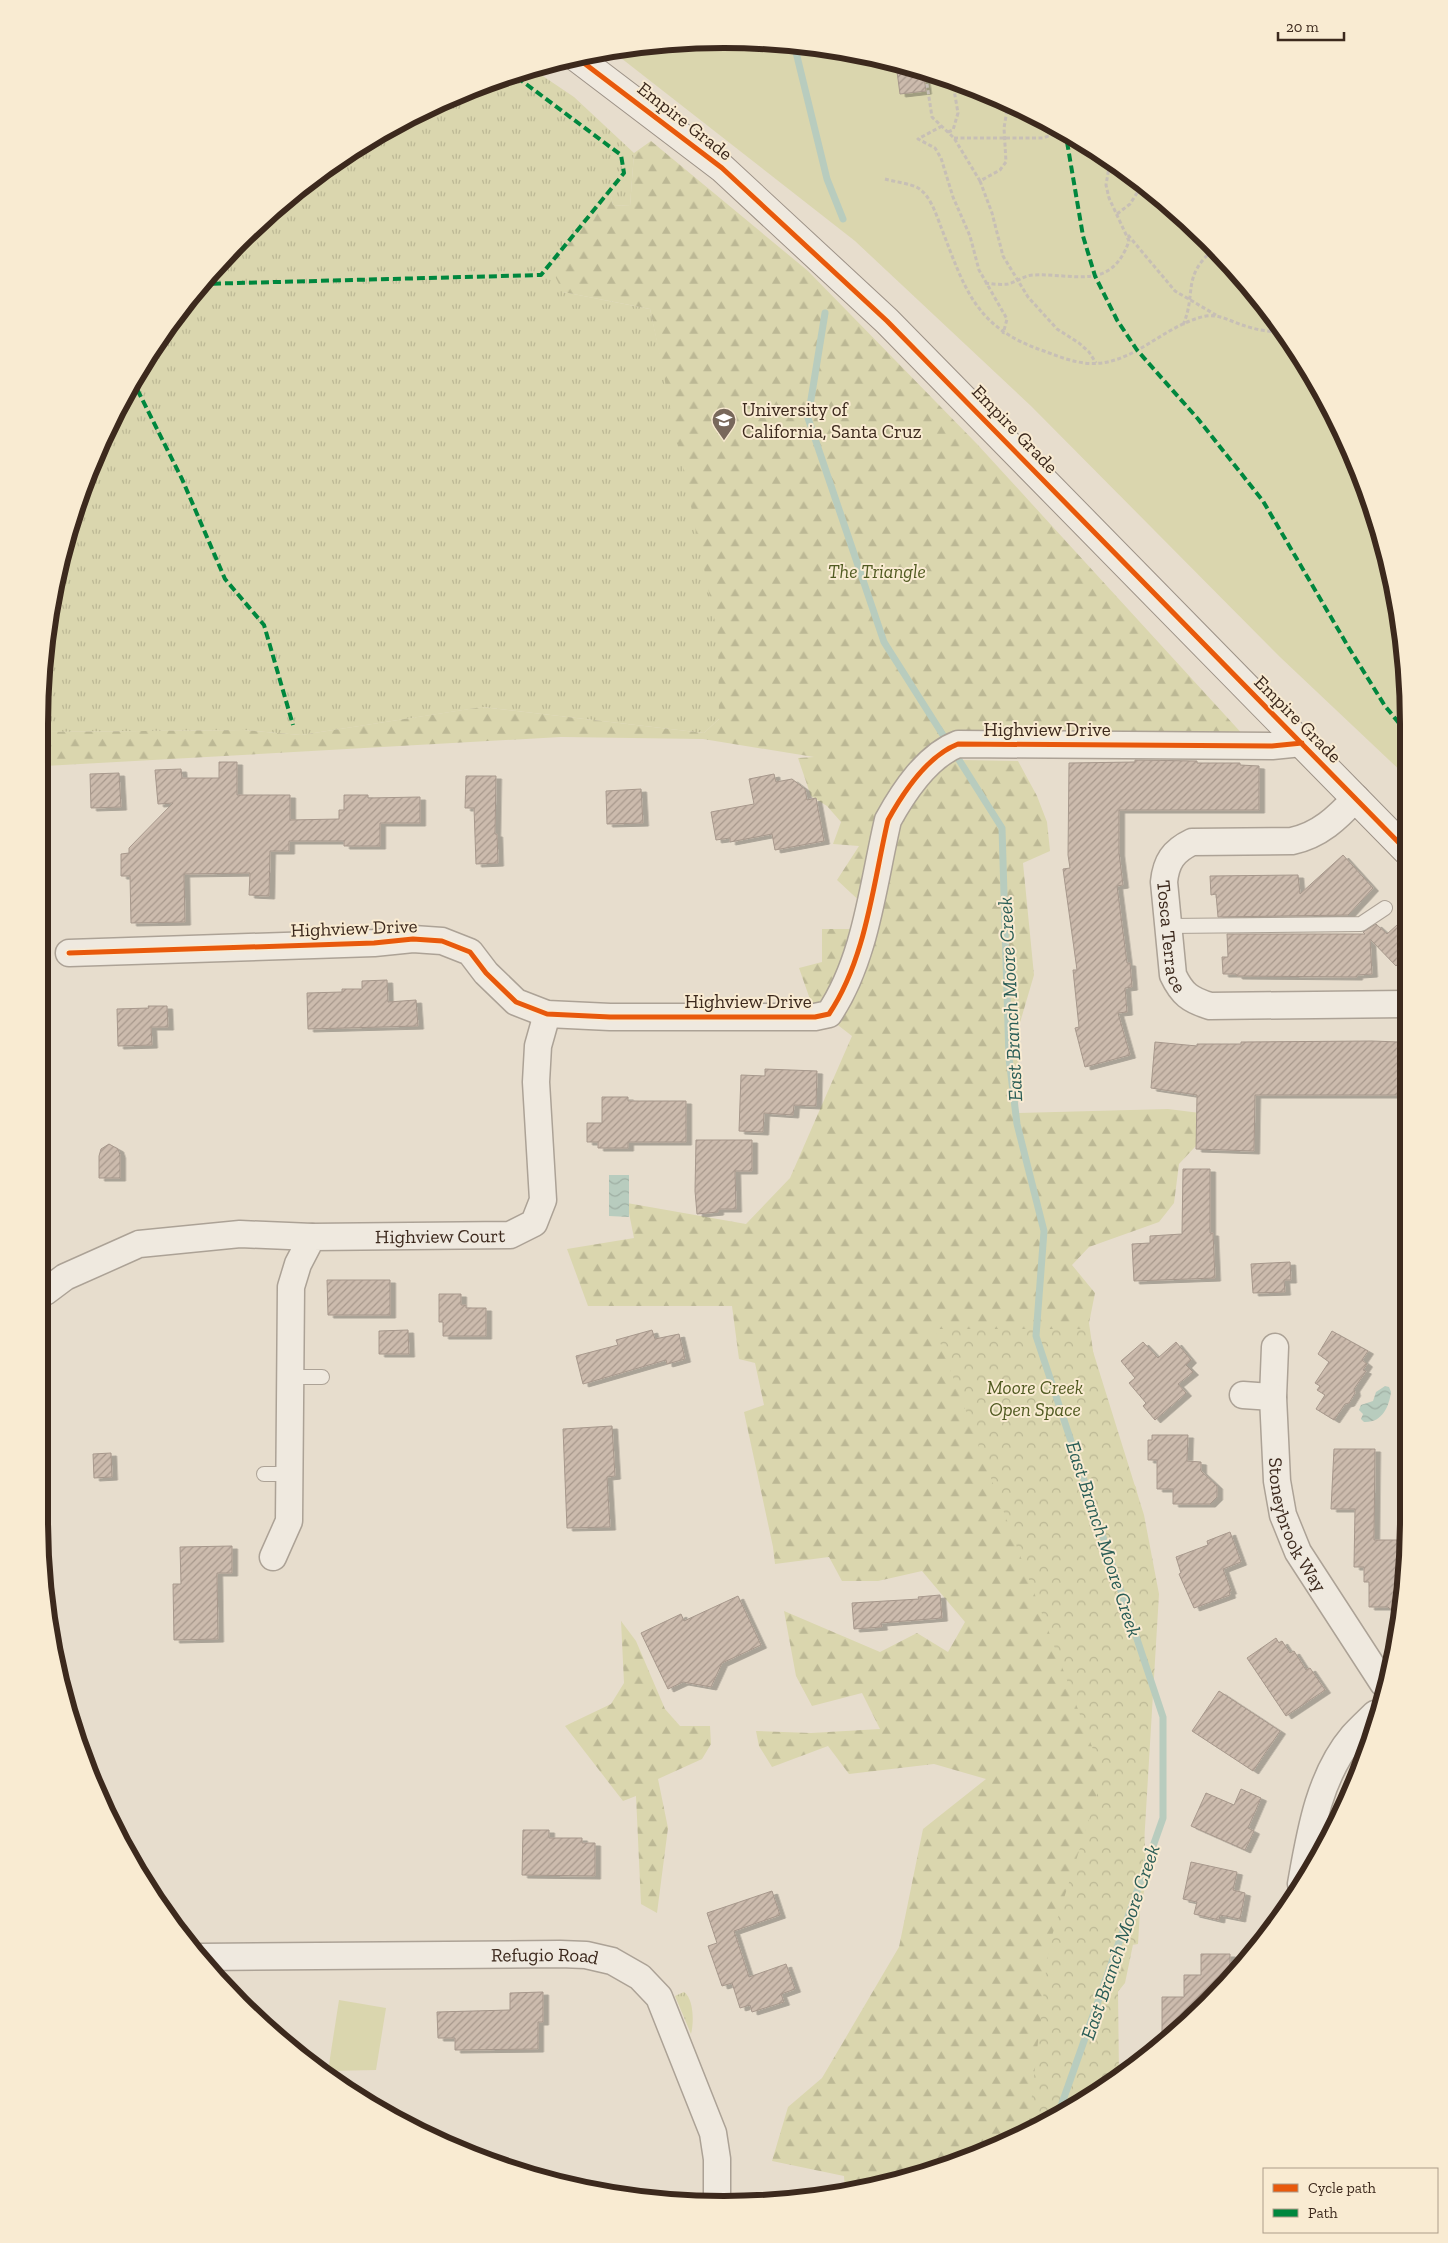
<svg xmlns="http://www.w3.org/2000/svg" width="1448" height="2243" viewBox="0 0 1448 2243" font-family="'Zilla Slab',serif">
  <style>
    .grass { fill: url(#grass-tufts) }
    .forest { fill: url(#forest-firs) }
    .park { fill: url(#park-crowns) }
    .garden { fill: #dad6ae }
    .water { fill: url(#water-waves) }
    .lines { fill: none; stroke-linecap: round; stroke-linejoin: round }
    .stream { stroke: #b8ccbe; stroke-width: 7 }
    .building { fill: url(#building-hatch); stroke: #a7988c; filter: url(#shadow) }
    .lane-casing { stroke: #aca296; stroke-width: 16 }
    .street-casing { stroke: #aca296; stroke-width: 29 }
    .secondary-casing { stroke: #9c9186; stroke-width: 30 }
    .path { stroke: #c7bfb6; stroke-width: 3; stroke-dasharray: 4 2.5; stroke-linecap: butt }
    .lane { stroke: #efe9df; stroke-width: 14 }
    .street { stroke: #efe9df; stroke-width: 26 }
    .secondary { stroke: #efe9df; stroke-width: 28 }
    .quiet { stroke: #00873e; stroke-width: 4; stroke-dasharray: 8 4; stroke-linecap: butt }
    .cycleway-casing { stroke: #f9ebd2; stroke-width: 8 }
    .cycleway { stroke: #e8590c; stroke-width: 5 }
    .labels { text-anchor: middle; dominant-baseline: central; stroke-width: 4; stroke-linejoin: round; paint-order: stroke }
    .street-label { font-size: 19px; fill: #3c291d; stroke: #f9ebd2 }
    .poi-label { font-size: 19px; fill: #3c291d; stroke: #f9ebd2; text-anchor: start }
    .park-label { font-size: 19px; font-style: italic; fill: #505a21; stroke: #f9ebd2 }
    .water-label { font-size: 20px; font-style: italic; fill: #2a5d56; stroke: #f9ebd2 }
    .rim { fill: none; stroke: #3c291d; stroke-width: 6 }
  </style>
  <defs>
    <pattern id="grass-tufts" width="24" height="20" patternUnits="userSpaceOnUse" patternTransform="scale(1.25)"><rect width="24" height="20" fill="#dad6ae"/><path d="M3 7l-1-3M5 7V3M7 7l1-3M15 17l-1-3M17 17v-4M19 17l1-3" fill="none" stroke="#bcb895"/></pattern>
    <pattern id="forest-firs" width="22" height="20" patternUnits="userSpaceOnUse" patternTransform="scale(1.25)"><rect width="22" height="20" fill="#dad6ae"/><path d="M5 1l3.5 6h-7zM16 11l3.5 6h-7z" fill="#bcb895"/></pattern>
    <pattern id="park-crowns" width="20" height="18" patternUnits="userSpaceOnUse" patternTransform="scale(1.25)"><rect width="20" height="18" fill="#dad6ae"/><path d="M2 6a3 3 0 1 1 6 0M12 15a3 3 0 1 1 6 0" fill="none" stroke="#bcb895"/></pattern>
    <pattern id="water-waves" width="16" height="10" patternUnits="userSpaceOnUse" patternTransform="scale(1.25)"><rect width="16" height="10" fill="#b8ccbe"/><path d="M0 5q4-4 8 0t8 0" fill="none" stroke="#9fafa3"/></pattern>
    <pattern id="building-hatch" width="6" height="6" patternUnits="userSpaceOnUse" patternTransform="scale(1.25)"><rect width="6" height="6" fill="#ccbbad"/><path d="M-1 1l2-2M0 6l6-6M5 7l2-2" fill="none" stroke="#a7988c"/></pattern>
    <filter id="shadow"><feDropShadow dx="5.5" dy="3" stdDeviation="0" flood-color="#0004"/></filter>
  </defs>
  <rect width="100%" height="100%" fill="#e7ddcd"/>
  <path class="grass" d="M531,68L574,97L634,153L630,206L613,205L610,193L563,292L650,309L718,618L724,714L704,733L483,707L301,735L244,730L45,732V634L91,462L131,381L209,272L307,181L421,110Z
    M684,1992C694,1999 694,2023 691,2034L675,1996Z"/>
  <path class="forest" d="M651,141L808,271L977,444L1246,738L956,731L960,760L1018,761L1037,796L1047,822L1050,851L1023,863L1034,975L1019,1026L1018,1113L1168,1109L1224,1116L1179,1164L1174,1203L1159,1222L1089,1247L1072,1265L1095,1293L1089,1323L1095,1365L1118,1464L1136,1487L1139,1513L1136,1710L1147,1877L1125,1983L1098,2016L1110,2084L986,2152L902,2181L845,2192L844,2176L772,2161L788,2107L822,2078L899,1947L923,1829L986,1779L934,1764L849,1774L828,1746L772,1767L759,1746L756,1731L811,1733L880,1729L862,1693L812,1706L796,1676L784,1611L880,1652L917,1633L948,1652L965,1622L922,1571L878,1581H842L829,1557L775,1564L773,1547L744,1412L764,1405L755,1363L739,1359L732,1306H588L567,1249L634,1238L627,1203L746,1224L790,1178L852,1036L812,1005L799,968L822,962V929H853L866,907L837,880L859,846L833,844L841,822L827,806L811,796L798,758L814,757L703,739L561,737L45,766V732L244,730L301,735L482,707L704,733L719,719L718,636L650,309L563,292L550,266L610,192L613,205L630,206L634,153Z
    M621,1621L636,1641L665,1709L680,1726H710L711,1744L702,1759L658,1779L668,1828L657,1913L641,1904L636,1796L623,1801L565,1726L611,1704L624,1683Z"/>
  <path class="park" d="M935,1329H1086L1144,1515L1159,1594L1138,1944L1125,1946L1118,1991L1119,2076L1104,2089L1028,2130L1049,1945L1103,1776Z"/>
  <path class="garden" d="M679,40L813,45L944,75L1066,130L1176,209L1268,307L1339,421L1386,547L1408,679L1407,777L1280,657L1031,406L855,241L612,51Z
    M339,2000L386,2008L376,2070L328,2071Z"/>
  <path class="water" d="M609,1175H629V1217L609,1216Z
    M1385,1386L1389,1387L1391,1392C1389,1407 1382,1423 1364,1422L1361,1419L1363,1414L1359,1410L1361,1405L1373,1401L1376,1392Z
    M1397,1442H1404V1482H1397Z"/>
  <g class="lines">
    <path class="stream" d="M794,44L827,179L843,219
      M825,313L808,418L884,642L948,743
      M954,752L1002,828L1009,1058L1017,1124L1044,1231L1036,1336L1163,1717V1818L1061,2106L1062,2112"/>
  </g>
  <path class="building" d="M896,64L923,70L926,91L900,94Z
    M1135,760L1197,761V763H1240V765L1259,766V810H1119V853L1123,885L1117,886L1127,963H1130L1132,987L1125,988L1127,1012L1118,1013L1130,1055L1085,1067L1075,1028L1079,1027L1073,970H1077L1063,869L1070,868L1068,855L1069,763L1135,762Z
    M219,762H237V795H290V820L339,819V810H344V795H368V798L420,797V823H380V846H344V841H289V851H270L269,896L249,895L250,873L184,874L185,922L131,923L130,876H121V854L129,853V848L173,803L158,804L155,770L181,769L182,778H219Z
    M119,773L121,807L91,808L90,774Z
    M774,774L776,782L792,779L805,789L807,800L816,798L824,841L775,850L772,834L730,842V838L716,840L711,812L754,804L749,779Z
    M466,776H496L495,834H497L498,863L476,864L474,808H465Z
    M641,789L643,823L607,824L606,791Z
    M1343,855L1373,888L1348,915L1218,917L1216,894L1211,895L1210,876L1298,875L1300,894Z
    M1407,916L1406,956L1396,966L1370,939L1372,974L1357,975V977L1237,976L1236,974H1223L1222,957H1228L1227,934H1365L1363,932L1376,924L1387,934Z
    M387,980L388,1002L416,1000L418,1026L308,1029L307,993L342,992V989H362V981Z
    M148,1006H167L168,1027H151L152,1045L118,1046L117,1009L149,1008Z
    M1372,1041L1399,1042V1065H1406V1095H1255L1254,1151L1196,1149L1197,1095L1151,1088L1155,1042L1197,1046V1044H1241V1042Z
    M765,1069L817,1071L816,1106L794,1105L793,1115L764,1113L763,1132L739,1131L741,1075L765,1076Z
    M602,1097H628V1101H686V1142H628V1148H598V1142H587V1123H602Z
    M696,1140H752V1171H735L736,1209H718V1212L697,1214L695,1191Z
    M109,1144L118,1149L120,1155V1178H99V1156L101,1149Z
    M1183,1169H1210V1233H1213L1215,1278L1134,1281L1132,1244L1150,1243V1236L1182,1234Z
    M1290,1262L1291,1280H1284L1285,1292L1253,1293L1251,1264Z
    M327,1280H390V1315H328Z
    M439,1294H461V1305H466V1308H486V1336H443V1322H439Z
    M408,1330L409,1354H379V1331Z
    M652,1330L655,1339L679,1334L685,1359L667,1364L666,1360L583,1384L576,1356L618,1345L616,1340Z
    M1332,1331L1368,1351L1362,1360L1367,1364L1363,1370L1366,1371L1354,1389L1355,1393L1349,1403L1345,1404L1334,1420L1316,1409L1325,1395L1317,1390L1320,1386L1315,1383L1329,1362L1318,1354Z
    M1143,1342L1158,1358L1176,1342L1191,1360L1186,1365L1193,1372L1178,1384L1186,1393L1155,1420L1143,1406L1146,1403L1129,1383L1135,1378L1121,1361Z
    M612,1426L615,1476L607,1477L610,1527L567,1528L563,1429Z
    M1152,1435H1188L1187,1461L1201,1462V1471L1217,1486V1497L1210,1504H1173V1489H1157V1460H1148V1440H1152Z
    M1334,1449H1375L1374,1540H1397V1542H1404L1403,1608L1401,1619L1388,1607H1369V1582H1364V1567H1354L1355,1509H1331Z
    M111,1453L112,1477L94,1478L93,1454Z
    M1230,1532L1241,1562L1223,1569L1231,1591H1229L1230,1595L1194,1608L1179,1574L1181,1573L1176,1557L1208,1545L1207,1541Z
    M232,1546V1573H217L218,1639L174,1640L173,1584H181L180,1547Z
    M940,1595L942,1618L881,1623L882,1627L854,1629L852,1603L919,1599L918,1597Z
    M738,1596L761,1645L722,1663L711,1687L683,1682L668,1689L641,1633L681,1614L684,1621Z
    M1276,1638L1279,1643L1282,1641L1290,1653L1294,1651L1306,1670L1310,1668L1325,1690L1286,1716L1247,1658Z
    M1219,1691L1280,1731L1253,1771L1192,1731Z
    M1241,1789L1261,1798L1248,1828L1254,1831L1245,1850L1191,1826L1206,1793L1234,1805Z
    M523,1830H549V1838H582V1843H595V1876L522,1875Z
    M1191,1862L1237,1872L1233,1890L1245,1893L1240,1919L1220,1915L1219,1920L1194,1914L1197,1902L1183,1899Z
    M772,1891L780,1915L734,1931L749,1977L786,1964L795,1989L781,1994L784,2002L752,2012L750,2005L740,2008L732,1983L722,1986L708,1946L717,1943L707,1913Z
    M1201,1954H1230V1979L1162,2039V1997H1184V1975H1201Z
    M543,1992V2022H538V2049L455,2050V2038H438L437,2012L510,2010V1993Z"/>
  <g class="lines">
    <defs>
      <path id="lane" d="M1168,926L1361,924L1385,908
        M291,1377H322
        M264,1474H290"/>
      <g id="street">
        <path id="s1" d="M1356,798C1337,818 1320,835 1292,841L1192,842C1173,851 1166,862 1164,882L1173,975C1182,994 1190,1000 1210,1006L1406,1004"/>
        <path d="M69,953L374,943L413,939L442,941L470,952L486,973L516,1002L547,1014L610,1017H815L829,1014C866,959 873,884 888,820C904,791 927,756 958,744L1272,746L1302,743"/>
        <path d="M45,1292L65,1277L139,1244L240,1234L312,1237"/>
        <path id="s2" d="M1275,1347L1273,1397L1277,1481L1283,1515L1298,1552L1383,1683"/>
        <path d="M1243,1395L1273,1397"/>
        <path id="s3" d="M273,1557L289,1521L291,1287L298,1264L312,1237L510,1235L534,1223L543,1200L536,1082L538,1046L547,1014"/>
        <path d="M1301,1884C1310,1833 1319,1776 1353,1736C1360,1728 1368,1721 1375,1714"/>
        <path id="s4" d="M201,1957L560,1954L586,1955L612,1961L640,1977L659,1997L713,2133L717,2159V2202"/>
      </g>
      <path id="secondary" d="M576,57L722,168L887,321L1407,851"/>
    </defs>
    <use href="#lane" class="lane-casing"/>
    <use href="#street" class="street-casing"/>
    <use href="#secondary" class="secondary-casing"/>
    <path class="path" d="M925,71L932,117L954,138L980,181L1000,170L1006,162L1004,128L1008,104
      M942,126L918,139L935,148L941,158L953,197L970,236L979,270L1007,319L1003,334
      M948,132L953,130L958,113L952,78
      M954,138H1043L1065,130
      M885,179C895,182 909,183 918,188C930,195 936,214 941,227C965,289 975,328 1044,351C1057,356 1070,361 1084,363C1131,369 1162,325 1206,316C1219,314 1230,321 1242,325C1254,329 1270,333 1283,331
      M980,181L992,213L1003,256L1028,297L1057,329L1079,343L1089,352L1096,363
      M1117,214L1130,204L1142,185
      M1128,235L1175,291L1216,315
      M985,283C993,284 1001,285 1008,284C1017,282 1024,275 1034,275C1074,273 1111,292 1129,241L1109,198L1106,185L1110,161
      M1183,325C1197,293 1181,277 1214,249"/>
    <use href="#lane" class="lane"/>
    <use href="#street" class="street"/>
    <use href="#secondary" class="secondary"/>
    <path class="quiet" d="M1065,130L1083,236L1095,276L1117,320L1137,350L1198,419L1263,501L1349,648L1385,706L1408,734
      M201,284L541,275L624,173L621,155L514,75
      M132,379L182,479L225,579L264,625L293,725"/>
    <defs>
      <path id="cycleway" d="M576,57L722,168L887,321L1407,851
        M69,953L374,943L413,939L442,941L470,952L486,973L516,1002L547,1014L610,1017H815L829,1014C866,959 873,884 888,820C904,791 927,756 958,744L1272,746L1302,743"/>
    </defs>
    <use href="#cycleway" class="cycleway-casing"/>
    <use href="#cycleway" class="cycleway"/>
  </g>
  <defs>
    <symbol id="university-pin" viewBox="-11 -11 22 30"><path d="M0 17L-7.5 6A9.5 9.5 0 1 1 7.5 6Z" fill="#78685b" stroke="#f9ebd2"/><path d="M0-5L7-2L0 1L-7-2ZM-4 1L0 2.5L4 1V4Q0 6-4 4Z" fill="#fff"/></symbol>
  </defs>
  <g fill-rule="evenodd">
    <use href="#university-pin" x="710" y="406" width="28" height="38"/>
  </g>
  <g class="labels">
    <g class="street-label">
      <text transform="translate(685 121) rotate(38)">Empire Grade</text>
      <text transform="translate(1015 429) rotate(46)">Empire Grade</text>
      <text transform="translate(1298 719) rotate(45)">Empire Grade</text>
      <text x="1047" y="729">Highview Drive</text>
      <text transform="translate(354 928) rotate(-2)">Highview Drive</text>
      <text stroke="none"><textPath href="#s1" startOffset="285">Tosca Terrace</textPath></text>
      <text x="748" y="1001">Highview Drive</text>
      <text stroke="none"><textPath href="#s3" startOffset="456">Highview Court</textPath></text>
      <text stroke="none"><textPath href="#s2" startOffset="182">Stoneybrook Way</textPath></text>
      <text stroke="none"><textPath href="#s4" startOffset="344">Refugio Road</textPath></text>
    </g>
    <g class="poi-label">
      <text x="742" y="409">University of<tspan x="742" dy="22">California, Santa Cruz</tspan></text>
    </g>
    <g class="park-label">
      <text x="877" y="571">The Triangle</text>
      <text x="1035" y="1387">Moore Creek<tspan x="1035" dy="22">Open Space</tspan></text>
    </g>
    <g class="water-label">
      <text transform="translate(1010 999) rotate(-93)">East Branch Moore Creek</text>
      <text transform="translate(1104 1539) rotate(72)">East Branch Moore Creek</text>
      <text transform="translate(1120 1942) rotate(-71)">East Branch Moore Creek</text>
    </g>
  </g>
  <path d="M0 0H1448V2243H0ZM724 48H724A676 676 0 0 1 1400 724V1520A676 676 0 0 1 724 2196H724A676 676 0 0 1 48 1520V724A676 676 0 0 1 724 48Z" fill="#f9ebd2" fill-rule="evenodd"/>
  <path class="rim" d="M724 48H724A676 676 0 0 1 1400 724V1520A676 676 0 0 1 724 2196H724A676 676 0 0 1 48 1520V724A676 676 0 0 1 724 48Z"/>
  <rect x="1263" y="2168" width="175" height="65" fill="#f9ebd2" stroke="#ad9d8a"/>
  <rect x="1273" y="2184" width="25" height="8" fill="#e8590c" stroke="#ad9d8a"/>
  <text x="1308" y="2193" font-size="15" fill="#3c291d">Cycle path</text>
  <rect x="1273" y="2209" width="25" height="8" fill="#00873e" stroke="#ad9d8a"/>
  <text x="1308" y="2218" font-size="15" fill="#3c291d">Path</text>
  <path d="M1278 32v8h66v-8" fill="none" stroke="#3c291d" stroke-width="2.5"/>
  <text x="1286" y="32" font-size="15" fill="#3c291d" stroke="#f9ebd2" stroke-width="4" paint-order="stroke">20 m</text>
</svg>
